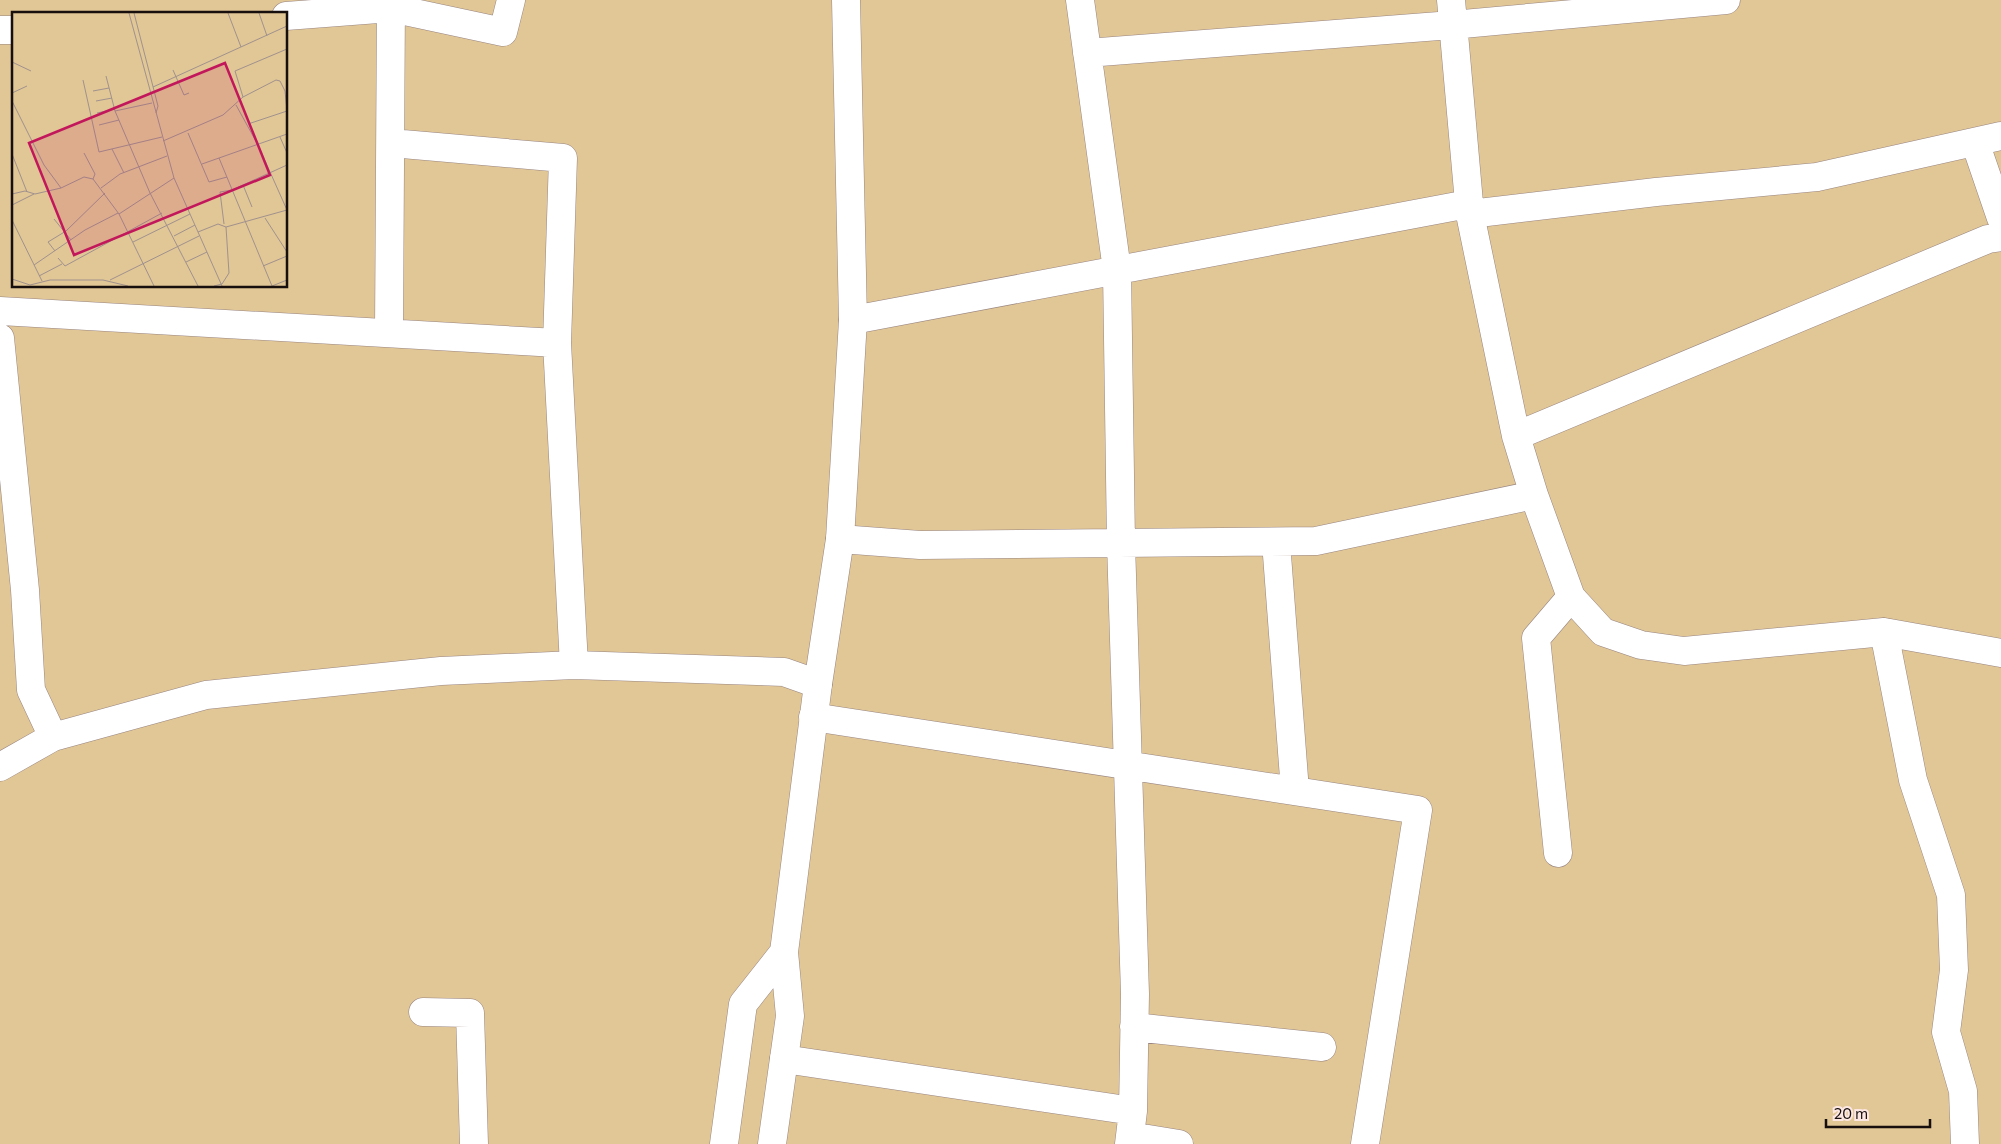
<svg xmlns="http://www.w3.org/2000/svg" width="2001" height="1144" viewBox="0 0 2001 1144" font-family="Commissioner,sans-serif">
  <style>
    .green { fill: #e1c696; fill-rule: evenodd }
    .lines { fill: none; stroke-linecap: round; stroke-linejoin: round }
    .street-casing { stroke: #988580; stroke-width: 29 }
    .primary-casing { stroke: #988580; stroke-width: 29 }
    .street { stroke: #fff; stroke-width: 28 }
    .primary { stroke: #fff; stroke-width: 28 }
    .inset-road { fill: none; stroke: #a0918d; stroke-width: 1 }
    .view { fill: #c2185b; fill-opacity: 0.15; stroke: #c2185b; stroke-width: 2.5 }
    .inset-edge { fill: none; stroke: #160f0d; stroke-width: 2.5 }
  </style>
  <rect width="100%" height="100%" fill="#fce7e2"/>
  <path class="green" d="M0,0H2001V1144H0ZM14,14H286V286H14Z"/>
  <g class="lines">
    <defs>
      <path id="street" d="M1080,0L1117,270L1121,543L1135,994L1133,1111L1129,1144
        M1451,0L1470,214L1516,436L1534,495L1571,597L1603,632L1641,645L1684,651L1884,632L2001,653
        M286,16L391,8L503,32L511,0
        M0,30H14
        M1087,53L1452,25L1726,0
        M1975,142L2001,218
        M391,143L563,158L557,343L574,665
        M1470,214L1656,192L1817,177L2001,136
        M0,311L557,343
        M853,320L1468,204
        M389,333L391,0
        M0,338L25,590L31,690L53,737
        M1516,436L1988,239L2001,237
        M840,539L920,545L1316,541L1534,495
        M1276,542L1295,791
        M1884,632L1913,780L1951,895L1954,970L1946,1032L1963,1091L1965,1144
        M813,717L1418,810L1365,1144
        M0,767L53,737L206,695L441,671L574,665L784,672L818,684
        M1558,853L1536,638L1571,597
        M423,1012L470,1013L474,1144
        M1134,1027L1322,1047
        M784,1059L1133,1111
        M1130,1136L1179,1144"/>
      <path id="primary" d="M724,1144L743,1004L784,952
        M772,1144L790,1016L784,952L818,684L840,539L853,320L846,0"/>
    </defs>
    <use href="#street" class="street-casing"/>
    <use href="#primary" class="primary-casing"/>
    <use href="#street" class="street"/>
    <use href="#primary" class="primary"/>
  </g>
  <g transform="translate(12 12)">
    <rect width="275" height="275" fill="#fce7e2"/>
    <path d="M0,1H275V274H0Z" fill="#e1c696"/>
    <path class="inset-road" d="M117,1L162,166L210,274M122,1L146,94L144,101M216,1L229,35M247,1L255,24M0,50L19,59M161,58L172,83L177,81M94,64L103,99L138,181L186,274M71,68L87,140L150,125M141,75L275,14M81,79L97,76M0,81L15,74M231,85L223,59L275,37M0,89L32,153L49,176M84,89L100,86M103,99L140,91M85,101L103,97M236,112L275,99M87,113L107,108M176,121L197,170L215,165M268,125L275,141M151,129L211,103L231,85L264,68L268,69L273,79L275,99M100,137L112,161M72,141L83,162L81,167M0,142L15,180M207,146L260,274M190,152L275,122M231,173L240,195M89,176L108,162L155,144M0,182L13,179L23,182L49,176L72,165L81,167L107,202L142,274M0,193L22,182M107,202L162,166M253,206L275,240M42,207L59,228M0,208L30,269M212,212L208,180L220,178L275,153M214,215L275,198L246,133L224,93M186,220L206,212L214,215L217,261L210,272L202,274M162,224L183,213M121,230L178,202M43,239L36,230L54,219L93,181M46,246L53,254L150,201M174,250L195,240M22,253L73,218L106,201M251,254L275,244M27,264L50,252M0,267L18,273L38,268H91L116,274M98,268L187,224M260,274L275,268"/>
    <path class="view" d="M213,51L258,163L62,243L17,131Z"/>
    <rect width="275" height="275" class="inset-edge"/>
  </g>
  <path d="M1826 1119v8h104v-8" fill="none" stroke="#160f0d" stroke-width="2.5"/>
  <text x="1834" y="1119" font-size="15" fill="#160f0d" stroke="#fce7e2" stroke-width="4" paint-order="stroke">20 m</text>
</svg>
